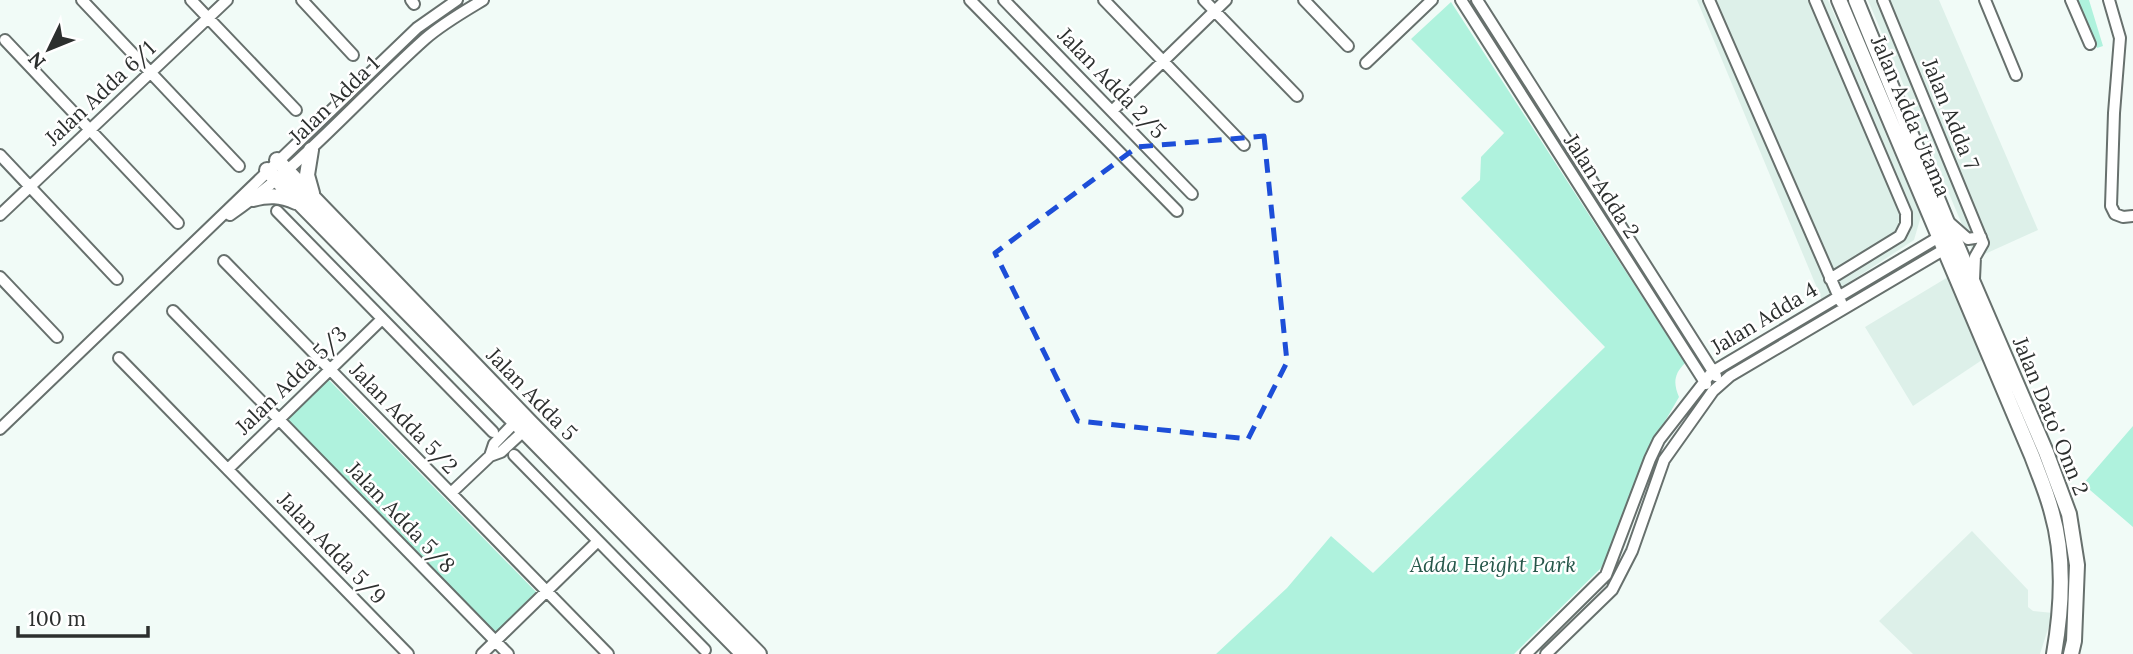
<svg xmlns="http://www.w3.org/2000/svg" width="2133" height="654" viewBox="0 0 2133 654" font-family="Lora,serif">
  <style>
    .built { fill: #ddf0e9 }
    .green { fill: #aff2dd }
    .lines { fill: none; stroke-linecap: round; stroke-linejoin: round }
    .minor-casing { stroke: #67706d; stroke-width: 14 }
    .major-casing { stroke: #67706d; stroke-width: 18 }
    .minor { stroke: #fff; stroke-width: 10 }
    .major { stroke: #fff; stroke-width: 14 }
    .marked { fill: none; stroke: #1d4ed8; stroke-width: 5; stroke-dasharray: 14 9; stroke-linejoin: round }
    .labels { text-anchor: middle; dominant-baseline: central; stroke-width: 5; stroke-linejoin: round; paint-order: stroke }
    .street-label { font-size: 21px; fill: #2c2f2e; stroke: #fff }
    .park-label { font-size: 21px; font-style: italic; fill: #26574a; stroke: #fff }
  </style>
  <rect width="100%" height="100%" fill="#f1fbf7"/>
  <path class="built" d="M1697,0H1828L1921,216L1914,240L1822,300Z
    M1868,0H1939L2038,230L1976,258Z
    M1948,277L1982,360L1913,406L1865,327Z
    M1972,531L2028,590V607L2033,611L2053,613L2040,654H1913L1879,621Z"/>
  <path class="green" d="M2076,0H2089L2103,46L2097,48Z
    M1451,2L1685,363C1674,374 1673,383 1679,397L1646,454L1614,542L1601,568L1514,654H1216L1287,588L1331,536L1373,573L1605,347L1461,198L1480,180L1481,157L1504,133L1411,39Z
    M328,379L536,592L495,633L287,420Z
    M2133,426V527L2083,484Z"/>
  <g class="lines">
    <defs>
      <path id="minor" d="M82,0L239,166
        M191,0L296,110
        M302,0L353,55
        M411,0L414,4
        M970,0L1177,211
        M1004,0L1192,194
        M1104,0L1244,145
        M1204,0L1297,96
        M1304,0L1348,46
        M1461,0L1706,384
        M1477,0L1716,376
        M1709,0L1841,302
        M1815,0L1906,213V224L1900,236L1830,279
        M1883,0L1983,243L1975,257L1974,279
        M1985,0L2016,75
        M2071,0L2090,44
        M2109,0L2120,38L2114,113L2111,206L2115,214L2123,217L2133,216
        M5,40L178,223
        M1366,63L1432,0
        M1112,111L1226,0
        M0,155L117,279
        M277,211L493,432
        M0,215L227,0
        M230,215C303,165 360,97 425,39C442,24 463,12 483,0
        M1951,224L1968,239L1981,237
        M224,261L608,654
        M0,277L57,337
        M173,311L508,654
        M119,358L408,654
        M0,429L417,28L457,0
        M514,455L705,650
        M490,456L501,452L529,426
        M228,469L382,319
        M451,493L490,456L494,444L519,418
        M482,654L598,541
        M1526,654L1606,575L1650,459L1659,440L1712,372L1944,234
        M1546,654L1612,590L1632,551L1664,460L1713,391L1730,376L1950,246"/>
      <path id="major" d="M1839,0L2032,456C2039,475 2047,493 2052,513C2065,558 2062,608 2054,654
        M1856,0L1946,220L2046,452L2069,514L2077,565L2074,641L2071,654
        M311,150L307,175L312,193
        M277,160L531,423L759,654
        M267,170L743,654
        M253,199C269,195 280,195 296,202"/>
    </defs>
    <use href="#minor" class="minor-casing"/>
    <use href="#major" class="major-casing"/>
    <use href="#minor" class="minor"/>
    <use href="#major" class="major"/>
  </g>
  <path class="marked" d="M1264,136L1287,362L1248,439L1078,421L995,253L1137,147Z"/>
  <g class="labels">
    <g class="street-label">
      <text transform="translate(1112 83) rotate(46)">Jalan Adda 2/5</text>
      <text transform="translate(100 93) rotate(-43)">Jalan Adda 6/1</text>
      <text transform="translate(334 100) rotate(-44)">Jalan Adda 1</text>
      <text transform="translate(1951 114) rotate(68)">Jalan Adda 7</text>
      <text transform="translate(1911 116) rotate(67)">Jalan Adda Utama</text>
      <text transform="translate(1602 186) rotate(57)">Jalan Adda 2</text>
      <text transform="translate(1764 318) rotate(-31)">Jalan Adda 4</text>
      <text transform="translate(291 380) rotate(-44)">Jalan Adda 5/3</text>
      <text transform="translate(532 394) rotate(46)">Jalan Adda 5</text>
      <text transform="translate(2051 416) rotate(68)">Jalan Dato' Onn 2</text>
      <text transform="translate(404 418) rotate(46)">Jalan Adda 5/2</text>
      <text transform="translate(401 517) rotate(46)">Jalan Adda 5/8</text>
      <text transform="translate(332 548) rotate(46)">Jalan Adda 5/9</text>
    </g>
    <g class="park-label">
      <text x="1493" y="564">Adda Height Park</text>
    </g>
  </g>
  <g transform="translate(49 49) rotate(227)" stroke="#ffffff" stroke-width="5" paint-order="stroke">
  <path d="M0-5L12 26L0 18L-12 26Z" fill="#2c2f2e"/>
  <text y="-10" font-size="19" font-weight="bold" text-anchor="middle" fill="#2c2f2e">N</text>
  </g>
  <path d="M18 626v10h130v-10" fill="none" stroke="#2c2f2e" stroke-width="3.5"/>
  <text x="28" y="626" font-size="21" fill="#2c2f2e" stroke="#ffffff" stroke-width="5" paint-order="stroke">100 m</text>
</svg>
